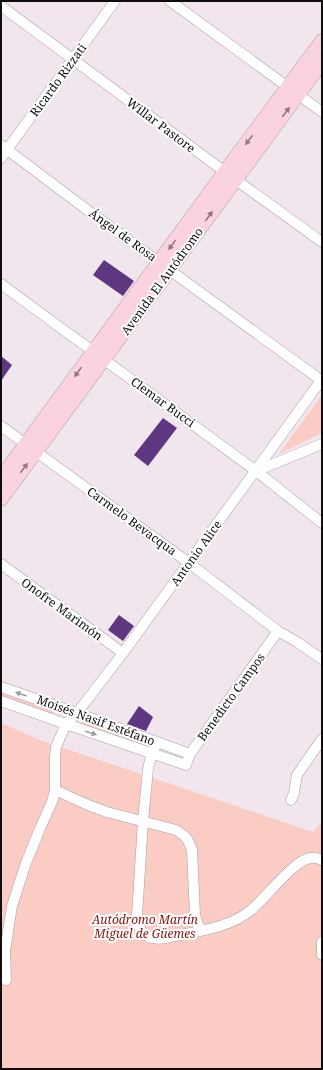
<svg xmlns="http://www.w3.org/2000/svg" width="323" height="1070" viewBox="0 0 323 1070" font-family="'Noto Serif',serif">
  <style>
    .green { fill: #fbccc4 }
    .building { fill: #5d377f }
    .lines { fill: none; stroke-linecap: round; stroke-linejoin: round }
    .street-casing { stroke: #a99ea6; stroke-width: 11 }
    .secondary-casing { stroke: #a99ea6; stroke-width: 15 }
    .street { stroke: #fff; stroke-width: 10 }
    .secondary { stroke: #fad2e0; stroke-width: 14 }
    .oneway { fill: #917982 }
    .oneway2 { fill: #9f9e9f }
    .labels { text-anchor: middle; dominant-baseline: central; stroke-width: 4; stroke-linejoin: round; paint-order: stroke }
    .street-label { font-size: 12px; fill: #100c0f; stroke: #fff }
    .park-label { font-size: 12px; font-style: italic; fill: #85100c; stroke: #fff }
  </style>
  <rect width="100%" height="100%" fill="#f1e5ee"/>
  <path class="green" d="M322,395V433L279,454Z
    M1,690L55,710L53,715L1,696Z
    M82,720L147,743L146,747L81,724Z
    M1,723L40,740L313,832L322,822V1069H1Z"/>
  <path class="building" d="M104,260L134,281L123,296L93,275Z
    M1,356L12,365L1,381Z
    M163,418L177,428L148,466L134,455Z
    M119,615L134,626L123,641L108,630Z
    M139,706L153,717L146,731L127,724Z"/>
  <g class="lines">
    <defs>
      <path id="street" d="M170,1L322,112
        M1,6L225,172L322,242
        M1,145L90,212L322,381
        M1,158L115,1
        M1,284L256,471L322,523
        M1,426L189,563L278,631L297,642L322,659
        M256,471L322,444
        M1,564L123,653
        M1,687L77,713L190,754
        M1,701L66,724L186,765L190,754L278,631
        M157,742L150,760L148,769L143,821L137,916C137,933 148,941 165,938C192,932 229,929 251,910C266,898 293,861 310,858C315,857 318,858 322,860
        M291,800L294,793L297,775L322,739
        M202,930L198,925L195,915L192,850C188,839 186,836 176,830L107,812L88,805L55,790V757L56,747L66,724L77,713L123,653L322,379
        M322,942V955
        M6,980L5,951L12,906L26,863L41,826L52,802L55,790"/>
      <path id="secondary" d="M1,478L225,172L322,41
        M1,499L322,62"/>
    </defs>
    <use href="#street" class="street-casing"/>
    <use href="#secondary" class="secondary-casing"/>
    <use href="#street" class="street"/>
    <use href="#secondary" class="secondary"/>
  </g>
  <defs><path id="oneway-solid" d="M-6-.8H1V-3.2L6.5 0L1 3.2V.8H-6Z"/></defs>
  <g class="oneway">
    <use href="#oneway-solid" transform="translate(286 112) rotate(-53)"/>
    <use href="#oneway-solid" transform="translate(249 140) rotate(127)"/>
    <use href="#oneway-solid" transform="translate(209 216) rotate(-54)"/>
    <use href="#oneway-solid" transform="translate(172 245) rotate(126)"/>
    <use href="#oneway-solid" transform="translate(78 372) rotate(126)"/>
    <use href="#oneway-solid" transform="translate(24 468) rotate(-53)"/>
  </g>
  <g class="oneway2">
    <use href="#oneway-solid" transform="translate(21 694) rotate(-161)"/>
    <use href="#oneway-solid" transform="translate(91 733) rotate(18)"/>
  </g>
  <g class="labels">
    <g class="street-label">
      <text transform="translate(58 80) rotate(-54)">Ricardo Rizzati</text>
      <text transform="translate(161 125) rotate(37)">Willar Pastore</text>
      <text transform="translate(123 235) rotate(36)">Ángel de Rosa</text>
      <text transform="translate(162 281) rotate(-54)">Avenida El Autódromo</text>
      <text transform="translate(163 402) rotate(36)">Clemar Bucci</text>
      <text transform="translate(132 521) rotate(36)">Carmelo Bevacqua</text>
      <text transform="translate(196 553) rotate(-54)">Antonio Alice</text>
      <text transform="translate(62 609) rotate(36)">Onofre Marimón</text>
      <text transform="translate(231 697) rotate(-54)">Benedicto Campos</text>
      <text transform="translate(96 720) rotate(20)">Moisés Nasif Estéfano</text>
    </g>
    <g class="park-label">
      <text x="145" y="919">Autódromo Martín<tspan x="145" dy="14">Miguel de Güemes</tspan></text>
    </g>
  </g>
  <rect width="323" height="1070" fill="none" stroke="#100c0f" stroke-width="4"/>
</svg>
